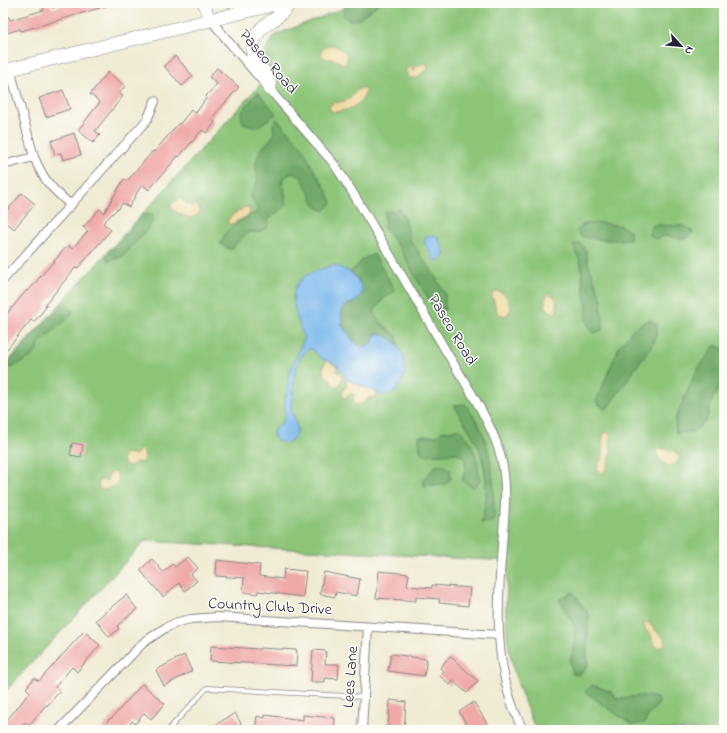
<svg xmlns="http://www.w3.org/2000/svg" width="727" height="733" viewBox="0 0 727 733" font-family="'Indie Flower',sans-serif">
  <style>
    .green { fill: #8cc478; stroke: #57735a }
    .forest { fill: #71aa68; stroke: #4a6652 }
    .sand { fill: #eeda9e; stroke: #887e6c }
    .water { fill: #79b8ed; stroke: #4e6d94 }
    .building { fill: #efa9a7 }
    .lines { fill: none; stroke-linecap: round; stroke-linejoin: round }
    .lane-casing { stroke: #898687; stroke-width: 5.5 }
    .street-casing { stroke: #898687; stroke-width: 10 }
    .secondary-casing { stroke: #898687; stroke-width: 12 }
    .primary-casing { stroke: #898687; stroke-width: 14 }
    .lane { stroke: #fff; stroke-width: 4 }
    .street { stroke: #fff; stroke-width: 8 }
    .secondary { stroke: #fff; stroke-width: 11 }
    .primary { stroke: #fff; stroke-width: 13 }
    .labels { text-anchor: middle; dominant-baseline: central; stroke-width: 3; stroke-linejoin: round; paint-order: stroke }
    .street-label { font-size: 16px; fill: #22223b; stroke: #fdfcf7 }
  </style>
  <rect width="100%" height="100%" fill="#fdfcf7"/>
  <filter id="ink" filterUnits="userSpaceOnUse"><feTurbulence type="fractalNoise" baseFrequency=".025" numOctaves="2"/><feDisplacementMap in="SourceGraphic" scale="8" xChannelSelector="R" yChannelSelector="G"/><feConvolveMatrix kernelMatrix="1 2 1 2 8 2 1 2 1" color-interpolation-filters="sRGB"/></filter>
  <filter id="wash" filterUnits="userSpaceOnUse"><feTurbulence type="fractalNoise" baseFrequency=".012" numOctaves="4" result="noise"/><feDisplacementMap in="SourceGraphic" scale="16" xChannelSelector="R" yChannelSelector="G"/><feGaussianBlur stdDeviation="0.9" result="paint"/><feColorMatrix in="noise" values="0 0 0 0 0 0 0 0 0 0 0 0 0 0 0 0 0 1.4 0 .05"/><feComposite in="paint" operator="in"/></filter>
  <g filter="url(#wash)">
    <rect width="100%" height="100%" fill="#f0ebd3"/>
    <path class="green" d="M354,3H724V730H536C521,696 508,661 506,623C505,603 508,582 507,561L145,541L3,694V367L269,75L259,61L275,35L342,9Z"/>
    <path class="forest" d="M349,3H381L378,4L359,19L348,20L343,15L345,5Z
      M258,92L276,114L257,127L243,123L241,113Z
      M277,119L303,148L311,165L327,191L332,203L324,211L316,206L301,176L291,173L282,179L285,194L286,206L269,219L267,228L259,232H249L240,239L231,250L220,244C223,236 228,229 236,223C244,218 252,217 258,209L251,197L258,179L255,165L260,151L274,135L273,124Z
      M400,209L406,222L410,240L433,273L445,294V310L432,304L418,281L401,250L384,228L385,212Z
      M152,214L153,221L144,233L122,257L108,261L105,255L142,215Z
      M601,223L621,226L630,231V239C623,241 588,240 581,236C579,235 578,232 577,231L584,224Z
      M653,225L684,226L693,232L687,239L666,236L655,239L649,234Z
      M580,243L586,251L588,263L602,300L601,310L603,319L602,330L594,333L586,322L587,306L584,295L581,264L573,245Z
      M374,254L395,291L383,299L374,311L376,318L397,337L398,346L392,339L375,334L373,342L367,347L357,345L342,326L341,314L345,305L354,303L359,280L351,272L363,259Z
      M60,305L70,307L74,313L39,343L38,350L31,357L11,368L5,365Z
      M649,320L657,324V333L654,342L606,410L596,402L619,347L633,329Z
      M715,345L724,349V381L713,398L706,421L693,432L676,433L675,419L696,372Z
      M465,404C472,414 480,425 484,436C494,465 494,491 494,521L481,523C489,496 488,468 476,442C470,430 461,418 454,405Z
      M459,429C476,444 477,460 480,481L473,488L462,480L465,470V458L456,453L424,455L420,449L419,436H437L441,432Z
      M443,465L450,470L451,479L445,484L424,486L423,481L435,466Z
      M573,592L589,615L587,647L588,665L580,675L573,674L570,661L574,646L575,627L559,599Z
      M592,685L612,692L617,699C628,698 650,692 659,700V704L650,713L644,723L632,725L585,692Z"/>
    <path class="sand" d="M331,45C340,47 350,53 346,64H343L334,59H326L321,54V51L325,47Z
      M424,63L427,64L428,70L423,72L417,78H409L406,70L407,68L411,67L414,72L416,66Z
      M362,88L366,91C363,105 344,114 331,111L329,108L331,104C337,101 345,103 350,98C355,94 354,90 362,88Z
      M180,199L183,200L191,207L195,204L200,209V213C192,223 179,214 171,208V205L175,201Z
      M245,207L250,208L249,215L232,224H229L227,221L232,215Z
      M496,291C507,292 508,300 511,309L506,316L498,314L492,296L493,293Z
      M550,294L556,298L557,307L555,314L546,308C545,303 544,300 547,295Z
      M328,360L337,366V372L342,375C343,379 340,386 336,388L332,384L331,379C322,375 320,367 328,360Z
      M346,378L348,380L377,392L375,397L368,398L365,403L356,405L353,401L354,394H351L346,398L343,397L342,392L347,385L346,382Z
      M608,432L610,434C611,446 612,464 603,473H600L597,469C598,463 601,461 603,457C605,449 600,441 604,433Z
      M658,448L673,450L680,457C673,473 660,464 656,451Z
      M140,449C145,452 146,458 143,463L136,462L131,466C126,466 124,464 122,459L124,455L127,453L136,455Z
      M115,471L118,477L117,484C113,487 104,491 99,489L98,483L100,480H107L109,474Z
      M643,622C651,622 651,627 656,631C661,636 673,643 659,648L654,645L651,635L645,629Z"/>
    <path class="water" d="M434,235L438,237L445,254L439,261L434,260L424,242L426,236Z
      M333,265C350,270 356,274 363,291C359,301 355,302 345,305L341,314L342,326L357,345L367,347L373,342L375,334H382L392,339L398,346L404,358L405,374L401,383L395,392L383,395L348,380L339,367L329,361L322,359L312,349H308L300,358L295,372L291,411L295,420L297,428L295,437L287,443L278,441L274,437L273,432L276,427L281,424L285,417V401L290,371L304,339C298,317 281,288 309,274C316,270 325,268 333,265Z"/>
    <g id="blocks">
      <path class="building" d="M50,3L52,8L68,3H110V5L21,31L20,29L3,34V19L9,17L10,20L44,10L42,5Z
        M175,56L193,76L182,86L164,66Z
        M217,68L239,87L211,119L215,122L207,133L202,130L179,157L178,156L149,190L142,184L129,207L122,203L118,210L117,209L103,223L111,230L78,268L76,267L45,305L47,306L34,322L31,320L3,354V318L27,290L28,291L68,245L72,249L88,231L83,227L100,209L104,213L124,179L127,181L153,151L154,152L179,123L180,124L191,110L196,113L207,97L206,96L217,84L209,77Z
        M108,72L125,86L119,94L123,96L95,131L100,135L93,143L78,130L100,102L90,94Z
        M63,90L70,109L46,117L39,98Z
        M74,133L81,155L63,160L61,153L55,155L51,141Z
        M22,193L35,204L14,229L3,220V215Z
        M72,443L83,445L81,457L70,455Z
        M188,557L198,568L191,574L197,581L185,591L179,583L163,597L140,570L152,559L163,572L173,564L175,567Z
        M217,560L260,565L259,576L283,579L284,569L306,571L303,597L258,591L257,594L243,592L244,578L216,576Z
        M379,571L409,574L407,586L432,588V585L470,588L468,606L439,603L440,599L416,597V601L376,598Z
        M324,572L360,579L357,596L336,592L335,597L320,594Z
        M126,595L137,609L117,626L119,629L109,637L96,620Z
        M84,631L100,645L77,672L72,667L55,687L60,691L47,706L46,705L29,725L25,722L19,730H3V725L30,692L26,688L34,678L39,681Z
        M211,646L260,649V648L297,650L296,666L210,661Z
        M313,650L326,651L325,664H339L338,679L325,678V682H311Z
        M391,654L427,659L424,676L388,671Z
        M184,655L192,671L164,686L156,670Z
        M450,656L478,681L467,693L453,681L450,685L440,676L444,671L440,668Z
        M142,684L165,704L151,719L144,713L135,724L132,721L126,730H101L110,718L111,719Z
        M390,700L406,702L404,730H388Z
        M474,702L491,730H470L459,712Z
        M235,713L243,727L239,730H207Z
        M265,715L303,720V715L335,718L334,730H255L257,716L265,718Z"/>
    </g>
  </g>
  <g filter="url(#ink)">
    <use href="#blocks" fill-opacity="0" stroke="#898687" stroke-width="1"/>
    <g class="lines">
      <defs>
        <path id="lane" d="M168,730L207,688L364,697"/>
        <path id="street" d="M211,20L228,41L334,164L346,182C380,236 411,292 443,346C462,379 495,425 502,462C508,489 504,518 502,546C497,609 493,672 523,730
          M10,69L34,157C44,181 51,188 71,205
          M3,165L34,157
          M3,280L147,120L155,101
          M59,730L143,643L165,628L178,622L191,619L218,617L499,635
          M362,730L368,627"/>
        <path id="secondary" d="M203,3L211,20"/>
        <path id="primary" d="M3,71L280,3
          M270,89C270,76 264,72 256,62C249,52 254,36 262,28C266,23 273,21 277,17C282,13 286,8 290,3"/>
      </defs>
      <use href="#lane" class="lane-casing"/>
      <use href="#street" class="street-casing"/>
      <use href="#secondary" class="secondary-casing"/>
      <use href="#primary" class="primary-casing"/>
      <use href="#lane" class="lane"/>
      <use href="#street" class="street"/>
      <use href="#secondary" class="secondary"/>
      <use href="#primary" class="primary"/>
    </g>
  </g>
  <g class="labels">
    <g class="street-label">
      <text transform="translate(268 62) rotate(49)">Paseo Road</text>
      <text transform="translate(452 330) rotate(59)">Paseo Road</text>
      <text transform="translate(270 607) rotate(3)">Country Club Drive</text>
      <text transform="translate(351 677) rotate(-86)">Lees Lane</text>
    </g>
  </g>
  <rect width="727" height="733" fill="none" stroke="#fdfcf7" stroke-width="16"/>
  <g transform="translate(681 46) rotate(117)" stroke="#fdfcf7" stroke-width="3" paint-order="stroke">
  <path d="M0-3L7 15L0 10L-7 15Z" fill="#22223b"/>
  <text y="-6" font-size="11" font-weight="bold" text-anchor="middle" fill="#22223b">N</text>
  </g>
</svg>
